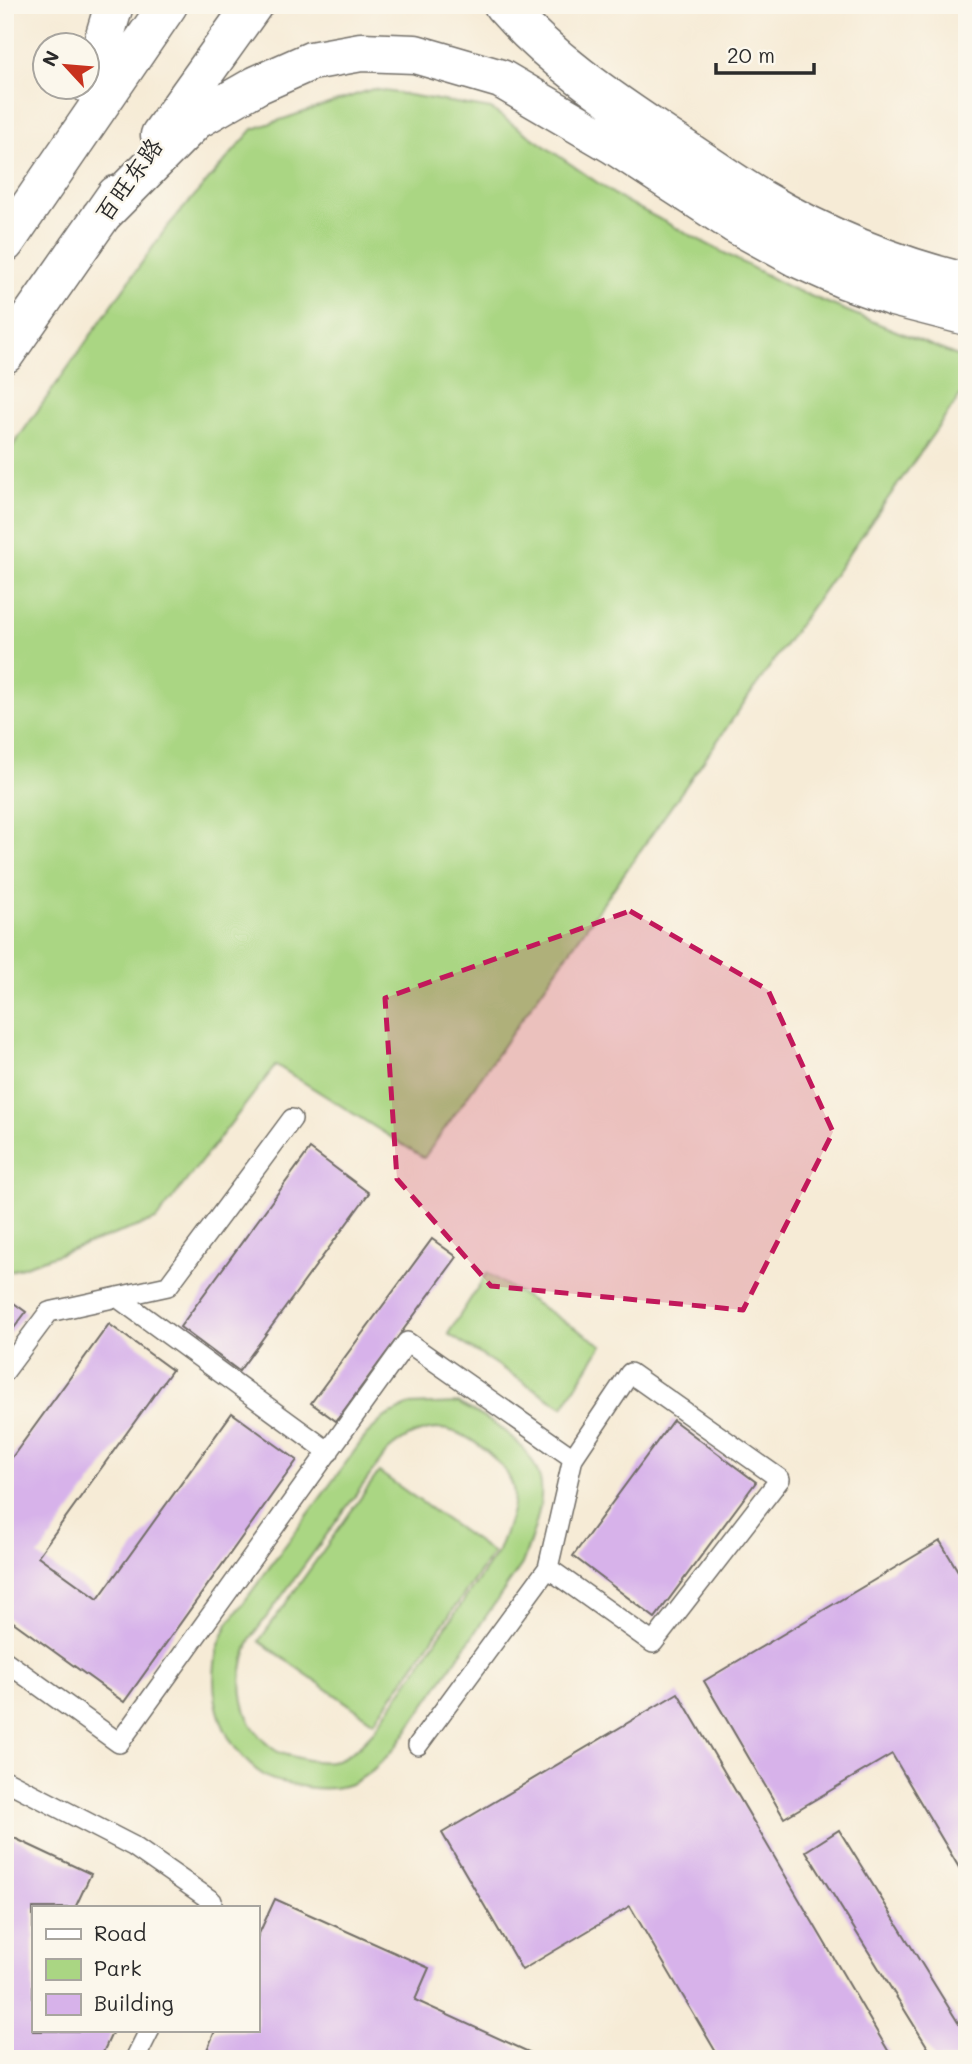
<svg xmlns="http://www.w3.org/2000/svg" width="972" height="2064" viewBox="0 0 972 2064" font-family="Mali,'LXGW WenKai TC',sans-serif">
  <style>
    .green { fill: #aad683; stroke: #6a8057; stroke-width: 2; fill-rule: evenodd }
    .building { fill: #d7b2ea }
    .lines { fill: none; stroke-linecap: round; stroke-linejoin: round }
    .lane-casing { stroke: #726e67; stroke-width: 22 }
    .primary-casing { stroke: #726e67; stroke-width: 41 }
    .lane { stroke: #fff; stroke-width: 19 }
    .primary { stroke: #fff; stroke-width: 38 }
    .marked { fill: #c2185b; fill-opacity: 0.2; stroke: #c2185b; stroke-width: 5; stroke-dasharray: 14 9; stroke-linejoin: round }
    .labels { text-anchor: middle; dominant-baseline: central; stroke-width: 5; stroke-linejoin: round; paint-order: stroke }
    .street-label { font-size: 24px; fill: #2b2b2b; stroke: #fbf7ec }
  </style>
  <rect width="100%" height="100%" fill="#fbf7ec"/>
  <filter id="ink" filterUnits="userSpaceOnUse"><feTurbulence type="fractalNoise" baseFrequency=".0143" numOctaves="2"/><feDisplacementMap in="SourceGraphic" scale="14" xChannelSelector="R" yChannelSelector="G"/><feConvolveMatrix kernelMatrix="1 2 1 2 8 2 1 2 1" color-interpolation-filters="sRGB"/></filter>
  <filter id="wash" filterUnits="userSpaceOnUse"><feTurbulence type="fractalNoise" baseFrequency=".00686" numOctaves="4" result="noise"/><feDisplacementMap in="SourceGraphic" scale="28" xChannelSelector="R" yChannelSelector="G"/><feGaussianBlur stdDeviation="1.57" result="paint"/><feColorMatrix in="noise" values="0 0 0 0 0 0 0 0 0 0 0 0 0 0 0 0 0 1.4 0 .05"/><feComposite in="paint" operator="in"/></filter>
  <g filter="url(#wash)">
    <rect width="100%" height="100%" fill="#f6ebd6"/>
    <path class="green" d="M373,89L491,109L621,199L791,288L967,360V386L424,1158L276,1065L156,1220L5,1273V457L167,227L253,129Z
      M487,1273L602,1345L563,1407L448,1334Z
      M458,1403C490,1420 529,1441 540,1479C546,1501 530,1543 522,1564L395,1748C382,1762 364,1781 344,1786C327,1791 307,1788 291,1784C283,1782 272,1781 265,1776C222,1748 206,1697 218,1648C220,1640 225,1632 228,1624L367,1434L385,1417L409,1405ZM435,1429C440,1429 446,1429 451,1431C472,1436 509,1466 513,1488C517,1506 504,1534 498,1551L374,1731C364,1742 351,1756 336,1760C324,1763 310,1761 299,1758C292,1756 284,1755 278,1752C238,1727 233,1677 252,1637L387,1452C403,1438 414,1432 435,1429Z
      M379,1472L493,1553L374,1722L259,1641Z"/>
    <g id="blocks">
      <path class="building" d="M310,1149L369,1193L239,1371L180,1327Z
        M432,1239L457,1257L336,1421L311,1403Z
        M7,1298L26,1312L5,1340V1300Z
        M109,1324L172,1370L38,1556L98,1599L232,1413L297,1460L124,1702L5,1616V1467Z
        M673,1420L756,1482L655,1618L573,1556Z
        M940,1541L967,1586V1881L892,1754L784,1818L704,1681Z
        M678,1693L893,2059H720L630,1906L522,1970L442,1833Z
        M839,1830L967,2037V2051L954,2059H935L806,1851Z
        M12,1837L91,1874L75,1908H33V2031H113L100,2059H5V1851Z
        M275,1899L429,1968L415,2000L544,2059H208L204,2057L215,2031H257V1938Z"/>
    </g>
  </g>
  <g filter="url(#ink)">
    <use href="#blocks" fill-opacity="0" stroke="#726e67" stroke-width="2"/>
    <g class="lines">
      <defs>
        <path id="lane" d="M117,1297L329,1452
          M5,1371L49,1312L168,1286L292,1119
          M5,1661L119,1743L407,1342L573,1458L630,1373L780,1479L653,1643L548,1568
          M418,1745L548,1568L573,1458
          M5,1780L133,1846L212,1901L208,1908
          M135,2059L149,2031"/>
        <path id="primary" d="M503,5C549,58 609,99 668,138C699,158 729,180 761,199C825,237 895,265 967,283
          M88,84L100,52L114,5
          M160,135L253,5
          M101,216L196,120L257,85L311,61L361,52L415,54L501,79L614,145L735,224L797,258L846,280L893,297L967,316
          M5,243L168,5
          M5,354L116,195"/>
      </defs>
      <use href="#lane" class="lane-casing"/>
      <use href="#primary" class="primary-casing"/>
      <use href="#lane" class="lane"/>
      <use href="#primary" class="primary"/>
    </g>
  </g>
  <path class="marked" d="M630,911L768,990L833,1132L743,1310L491,1286L397,1179L385,998Z"/>
  <g class="labels">
    <g class="street-label">
      <text transform="translate(128 179) rotate(-54)">百旺东路</text>
    </g>
  </g>
  <rect width="972" height="2064" fill="none" stroke="#fbf7ec" stroke-width="28"/>
  <rect x="32" y="1906" width="228" height="126" fill="#fbf7ec" stroke="#a8a59f" stroke-width="2"/>
  <rect x="46" y="1929" width="35" height="10" fill="#ffffff" stroke="#a8a59f" stroke-width="2"/>
  <text x="94" y="1941" font-size="21" fill="#2b2b2b">Road</text>
  <rect x="46" y="1959" width="35" height="21" fill="#aad683" stroke="#a8a59f" stroke-width="2"/>
  <text x="94" y="1976" font-size="21" fill="#2b2b2b">Park</text>
  <rect x="46" y="1994" width="35" height="21" fill="#d7b2ea" stroke="#a8a59f" stroke-width="2"/>
  <text x="94" y="2011" font-size="21" fill="#2b2b2b">Building</text>
  <g transform="translate(66 66) rotate(296)"><circle r="33" fill="#fbf7ec" stroke="#a8a59f" stroke-width="2"/>
  <path d="M0-5L12 26L0 18L-12 26Z" fill="#c8321e"/>
  <text y="-10" font-size="19" font-weight="bold" text-anchor="middle" fill="#2b2b2b">N</text>
  </g>
  <path d="M716 63v10h98v-10" fill="none" stroke="#2b2b2b" stroke-width="3.5"/>
  <text x="727" y="63" font-size="21" fill="#2b2b2b" stroke="#fbf7ec" stroke-width="5" paint-order="stroke">20 m</text>
</svg>
